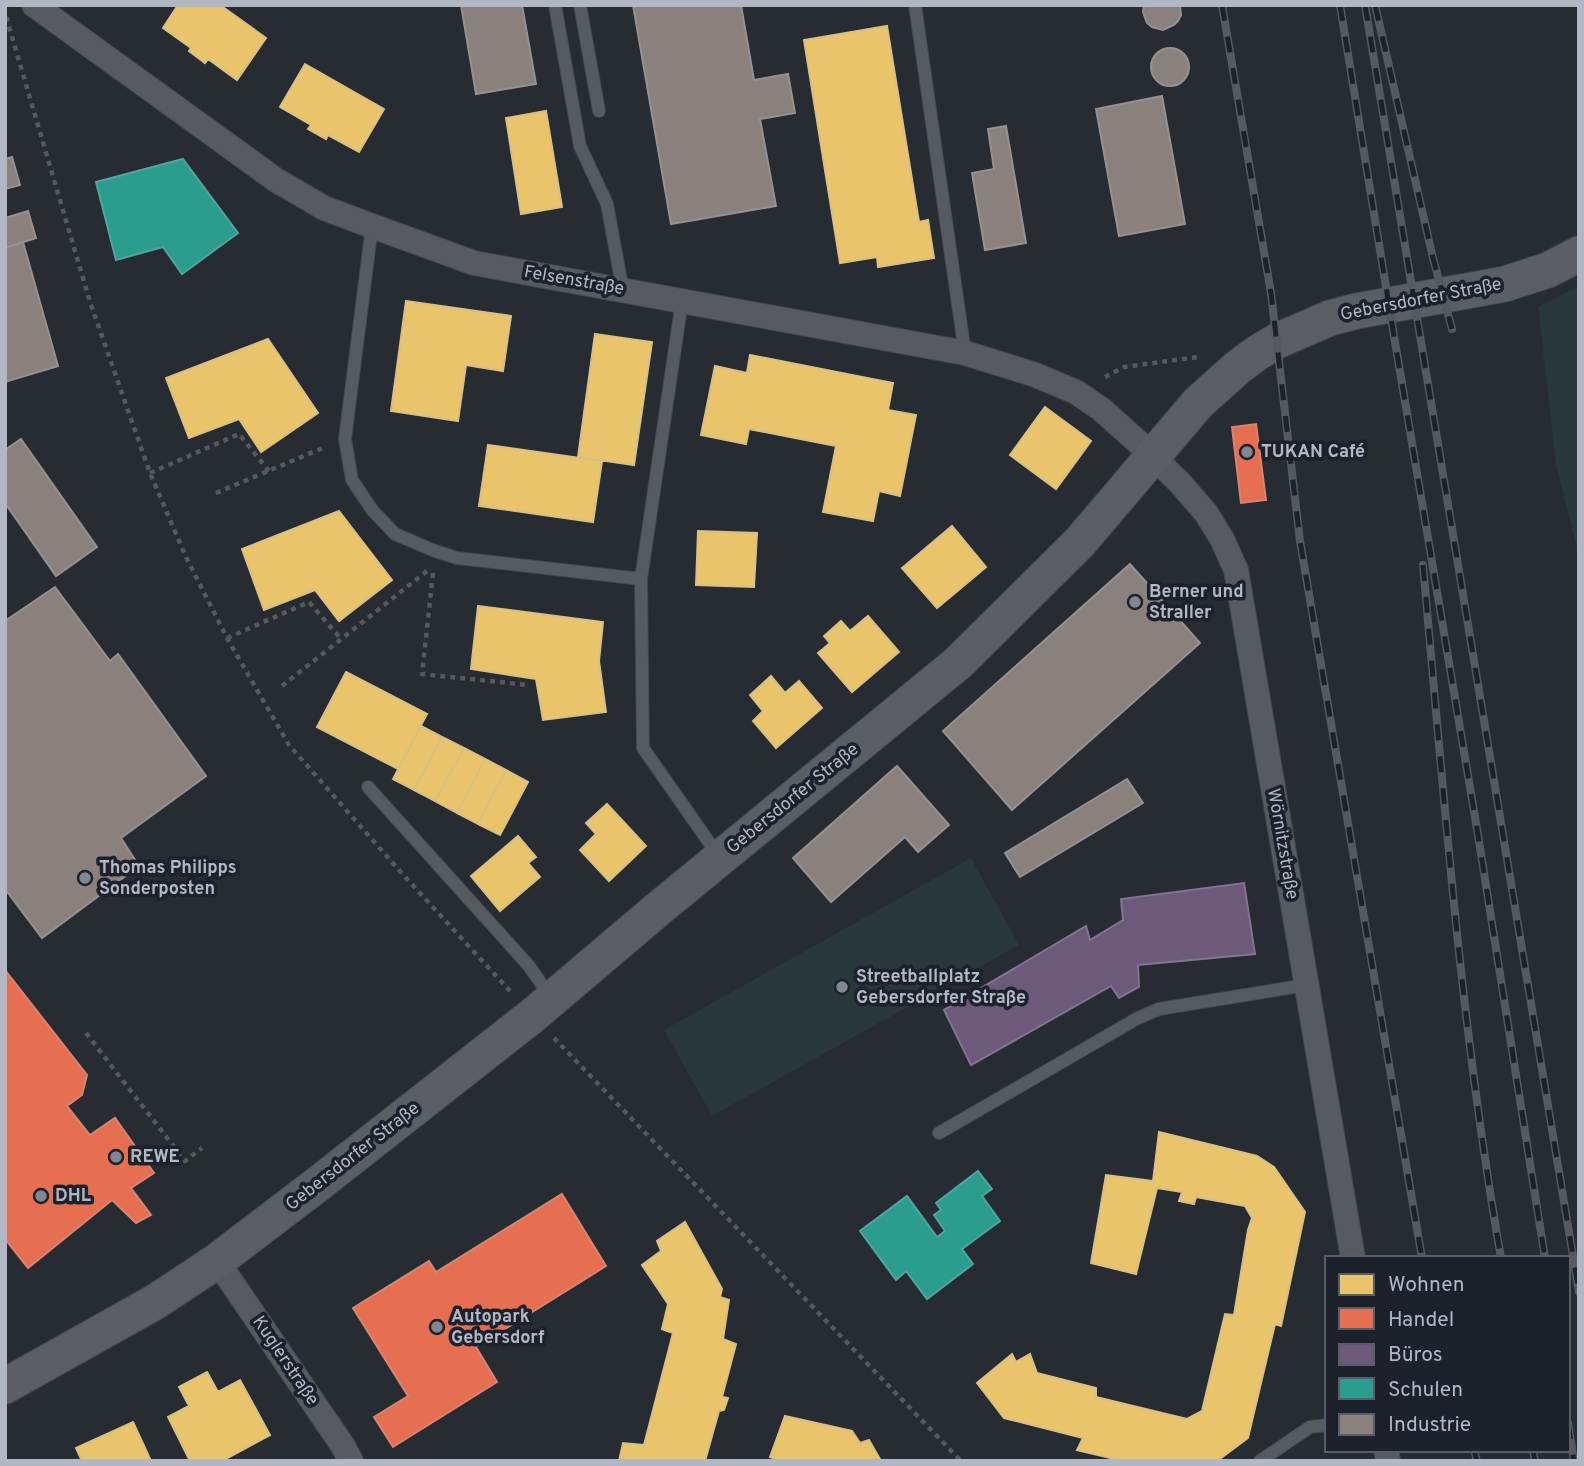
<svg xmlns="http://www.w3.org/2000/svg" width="1584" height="1466" viewBox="0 0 1584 1466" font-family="Overpass,sans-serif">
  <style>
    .green { fill: #29383a }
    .homes { fill: #e9c46a; stroke: #d8c085; stroke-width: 2 }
    .shops { fill: #e76f51; stroke: #d78573; stroke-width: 2 }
    .offices { fill: #6d597a; stroke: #817590; stroke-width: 2 }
    .schools { fill: #2a9d8f; stroke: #52a59f; stroke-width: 2 }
    .industry { fill: #8a817c; stroke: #969191; stroke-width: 2 }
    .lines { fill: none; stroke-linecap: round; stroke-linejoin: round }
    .lane-casing { stroke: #43464b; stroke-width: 14 }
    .street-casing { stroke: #43464b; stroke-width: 26 }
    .secondary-casing { stroke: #43464b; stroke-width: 37 }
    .path { stroke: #55595e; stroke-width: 4.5; stroke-dasharray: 5 5; stroke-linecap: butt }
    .lane { stroke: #575a60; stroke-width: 12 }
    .street { stroke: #575a60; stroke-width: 24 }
    .secondary { stroke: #5b5e64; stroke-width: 35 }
    .rail-casing { stroke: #56595e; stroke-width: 8 }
    .rail { stroke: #1c212c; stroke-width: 5; stroke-dasharray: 16; stroke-linecap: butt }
    .poi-dot { fill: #818690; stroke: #1c212c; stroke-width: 2.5 }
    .labels { text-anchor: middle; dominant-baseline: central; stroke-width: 7; stroke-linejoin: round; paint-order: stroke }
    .street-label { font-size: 18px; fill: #b1b7c3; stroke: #1c212c }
    .poi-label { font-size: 18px; font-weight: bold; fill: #b1b7c3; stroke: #1c212c; text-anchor: start }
  </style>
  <rect width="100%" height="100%" fill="#272b32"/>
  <path class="green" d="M1579,286V556L1556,465L1538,307Z
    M971,858L1019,945L712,1116L664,1030Z"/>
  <path class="homes" d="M178,5H220L266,38L237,80L208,59L205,63L189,51L191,48L163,28Z
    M887,26L919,222L928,220L934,258L878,267L877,257L840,263L804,40Z
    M305,64L384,109L359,152L328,135L326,139L308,129L311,125L280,107Z
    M546,111L562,207L521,214L506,118Z
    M406,301L511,316L503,371L466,365L458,421L391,411Z
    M595,334L652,342L634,465L578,457Z
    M268,339L318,413L261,452L239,419L189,438L166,378Z
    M750,355L893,383L888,410L916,415L900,496L879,491L873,521L823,512L836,446L749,429L746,444L701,435L715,366L747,373Z
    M1045,407L1091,441L1056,489L1010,455Z
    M488,445L602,461L593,522L479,506Z
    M339,511L392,580L339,621L315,590L264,610L242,549Z
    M952,526L986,567L937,608L902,568Z
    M698,531L757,533L754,587L696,585Z
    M478,606L603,622L599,661L606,712L543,720L536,679L471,669Z
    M868,616L899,652L852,692L818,653L830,643L824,636L841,621L850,631Z
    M346,672L427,714L398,769L317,727Z
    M771,676L785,693L799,681L822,708L776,748L753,721L763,711L750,695Z
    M421,726L442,737L414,790L393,779Z
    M442,737L464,748L435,801L414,790Z
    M464,748L485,759L457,813L435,801Z
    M485,759L506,770L478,824L457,813Z
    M506,770L528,782L500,835L478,824Z
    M607,804L646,846L609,881L580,850L596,834L586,823Z
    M518,836L536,857L528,863L540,877L500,911L471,876Z
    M1159,1132L1257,1156L1274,1167L1305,1212L1281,1326L1275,1324L1248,1438L1217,1461H1123L1077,1450L1083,1438L1004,1418L977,1383L1012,1354L1016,1362L1030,1354L1037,1373L1096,1388V1397L1187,1419L1202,1411L1225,1314L1234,1315L1248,1230L1252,1218L1245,1206L1196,1197L1194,1204L1179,1201L1182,1192L1157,1188L1136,1274L1091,1263L1106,1175L1153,1181Z
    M685,1222L722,1289L720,1297L729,1300L723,1339L736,1344L722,1397L728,1398L724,1410L719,1411L705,1461H619L623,1443L644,1445L673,1333L662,1329L668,1304L642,1265L661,1251L657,1241Z
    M207,1372L218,1392L240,1380L270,1435L222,1461H190L168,1417L189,1406L179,1387Z
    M785,1416L852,1431L860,1443L869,1440L881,1461H783L770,1457Z
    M133,1422L151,1461H82L76,1448Z"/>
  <path class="shops" d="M1256,424L1266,500L1241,503L1232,427Z
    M5,970L87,1075L82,1095L67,1106L90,1135L115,1118L154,1173L131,1188L151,1215L136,1223L112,1200L28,1268L5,1239Z
    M562,1194L606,1266L476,1347L497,1382L393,1447L374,1417L408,1396L353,1308L429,1261L436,1272Z"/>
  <path class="offices" d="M1244,883L1255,954L1138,965L1139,987L1119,998L1111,986L971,1065L944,1010L1086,926L1090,940L1123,920L1121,899Z"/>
  <path class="schools" d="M183,159L238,233L182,274L163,247L116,260L96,182Z
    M978,1171L992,1189L982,1196L1000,1221L962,1249L973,1264L927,1299L906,1271L896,1280L860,1231L907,1196L937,1237L945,1231L934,1215L941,1210L936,1203Z"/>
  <path class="industry" d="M461,5H522L536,84L476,94Z
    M633,5H741L754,80L788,74L795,113L760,119L776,206L671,224Z
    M1180,5L1181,15L1178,21L1174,25L1163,30L1152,27L1147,23L1143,12L1144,5Z
    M1151 67a19 19 0 1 1 38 0a19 19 0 1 1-38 0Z
    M1162,96L1185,224L1119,236L1096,109Z
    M1006,126L1026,243L985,250L972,173L994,169L988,129Z
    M12,157L20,185L5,189V159Z
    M28,211L36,238L5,248V218Z
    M23,242L58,366L5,382V248Z
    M21,439L97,547L56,576L5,503V450Z
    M1130,564L1200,643L1012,810L943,731Z
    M55,587L110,661L118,654L206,776L121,838L139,866L42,938L5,889V621Z
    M897,766L949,825L918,852L905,837L831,902L793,858Z
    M1127,779L1143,803L1020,877L1005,853Z"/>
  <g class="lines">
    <defs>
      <path id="lane" d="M555,5L580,146L607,204L623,291
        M580,5L599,111
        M915,5L965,353
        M372,226L345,439L352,480L373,511L395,534L435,551L457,558L641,579
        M682,301L641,579L643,748L718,855
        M368,787L529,966L550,996
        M939,1133L1138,1018L1159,1009L1306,985
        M1260,1461L1310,1427L1327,1425"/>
      <path id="street" d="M34,5L276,180L324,208L372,226L474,263L965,353L1033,374L1076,392L1101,409L1139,443L1180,483L1206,513L1222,539L1236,570L1353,1258
        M217,1261L343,1446L351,1461
        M1386,1450L1388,1461"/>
      <path id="secondary" d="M5,1386L155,1302L217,1261L318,1184L532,1016L658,909L958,663L1080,542L1198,403L1237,368L1257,353L1277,341L1330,318L1357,311L1505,284L1548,270L1579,254"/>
    </defs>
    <use href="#lane" class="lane-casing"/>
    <use href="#street" class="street-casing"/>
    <use href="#secondary" class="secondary-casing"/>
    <path class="path" d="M8,17L7,20L90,302L150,473L186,557L227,638L289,745L407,879L510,991
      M1105,377L1124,367L1198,357
      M150,473L239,434L269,471
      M216,493L325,447
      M433,573L422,674L528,685
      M227,638L309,602L341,639
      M282,686L427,571
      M86,1033L185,1161L202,1148
      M554,1038L961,1461"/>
    <use href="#lane" class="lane"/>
    <use href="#street" class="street"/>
    <use href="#secondary" class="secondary"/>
    <defs>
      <path id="rail" d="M1222,5L1271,293L1300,541L1422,1258
        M1340,5L1394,336L1478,835L1545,1258
        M1365,5L1579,1292
        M1375,5L1433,258L1452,329
        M1423,565C1444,797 1461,1029 1501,1258
        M1568,1423L1574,1461
        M1474,1450L1477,1461
        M1533,1450L1535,1461"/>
    </defs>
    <use href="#rail" class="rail-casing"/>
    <use href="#rail" class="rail"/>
  </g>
  <g class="poi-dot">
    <circle cx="1247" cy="452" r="7"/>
    <circle cx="1135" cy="602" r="7"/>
    <circle cx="85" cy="878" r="7"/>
    <circle cx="842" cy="987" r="7"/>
    <circle cx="116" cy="1157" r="7"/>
    <circle cx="41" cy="1196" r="7"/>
    <circle cx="437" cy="1327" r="7"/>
  </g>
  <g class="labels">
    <g class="street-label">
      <text transform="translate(574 281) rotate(10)">Felsenstraße</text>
      <text transform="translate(1421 300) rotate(-11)">Gebersdorfer Straße</text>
      <text transform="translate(793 799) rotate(-39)">Gebersdorfer Straße</text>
      <text transform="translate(1282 844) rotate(80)">Wörnitzstraße</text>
      <text transform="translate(353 1157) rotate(-38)">Gebersdorfer Straße</text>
      <text transform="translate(285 1361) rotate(56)">Kuglerstraße</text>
    </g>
    <g class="poi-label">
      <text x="1261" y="452">TUKAN Café</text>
      <text x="1149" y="592">Berner und<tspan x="1149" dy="21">Straller</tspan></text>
      <text x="99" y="868">Thomas Philipps<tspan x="99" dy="21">Sonderposten</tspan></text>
      <text x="856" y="977">Streetballplatz<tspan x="856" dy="21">Gebersdorfer Straße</tspan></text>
      <text x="130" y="1157">REWE</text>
      <text x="55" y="1196">DHL</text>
      <text x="451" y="1317">Autopark<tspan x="451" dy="21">Gebersdorf</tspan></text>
    </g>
  </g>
  <rect width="1584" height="1466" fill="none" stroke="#b1b7c3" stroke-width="14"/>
  <rect x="1325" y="1256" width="245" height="196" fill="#1c212c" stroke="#585d68" stroke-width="2"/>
  <rect x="1339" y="1274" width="35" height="21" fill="#e9c46a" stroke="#585d68" stroke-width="2"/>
  <text x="1388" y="1291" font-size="21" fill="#b1b7c3">Wohnen</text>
  <rect x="1339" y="1308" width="35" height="21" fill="#e76f51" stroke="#585d68" stroke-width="2"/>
  <text x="1388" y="1326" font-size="21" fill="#b1b7c3">Handel</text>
  <rect x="1339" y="1344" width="35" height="21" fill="#6d597a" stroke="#585d68" stroke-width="2"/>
  <text x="1388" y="1361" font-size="21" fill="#b1b7c3">Büros</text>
  <rect x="1339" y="1378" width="35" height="21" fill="#2a9d8f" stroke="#585d68" stroke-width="2"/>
  <text x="1388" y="1396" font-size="21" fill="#b1b7c3">Schulen</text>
  <rect x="1339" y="1414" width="35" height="21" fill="#8a817c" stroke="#585d68" stroke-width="2"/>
  <text x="1388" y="1431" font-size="21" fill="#b1b7c3">Industrie</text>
</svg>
